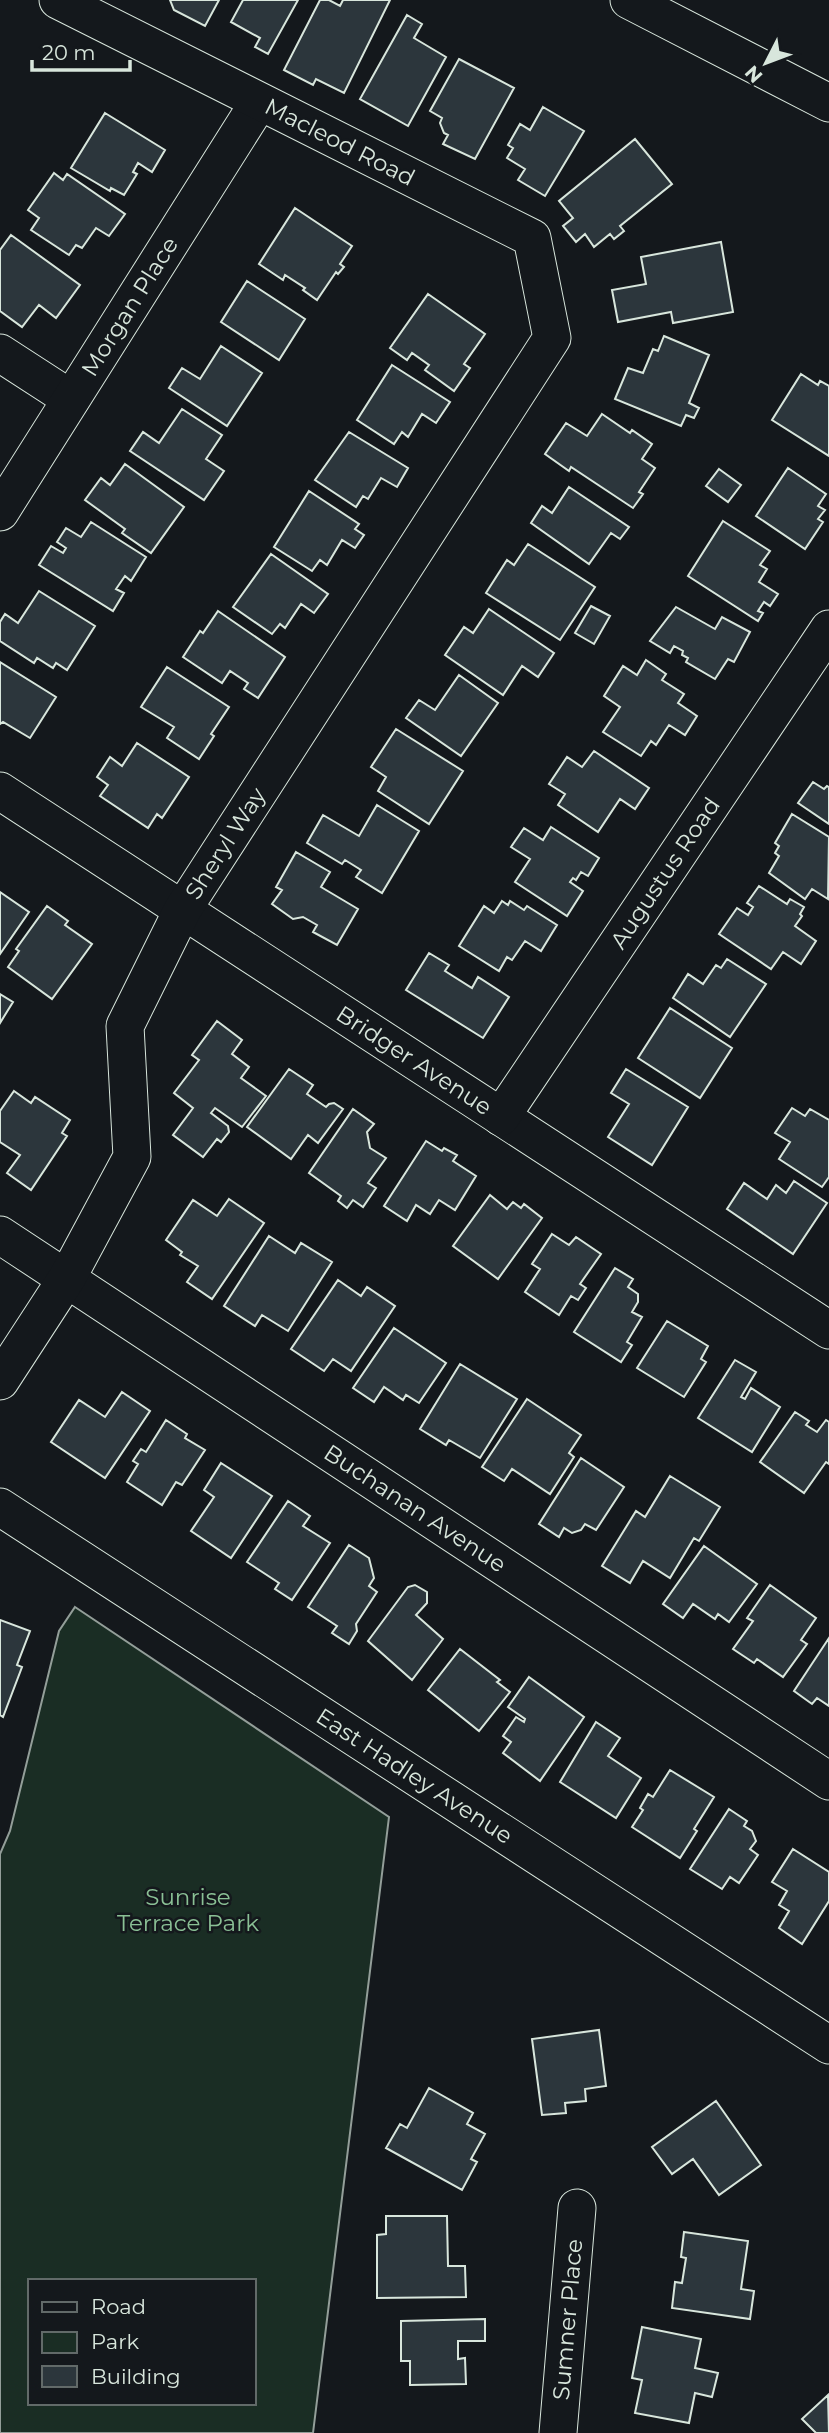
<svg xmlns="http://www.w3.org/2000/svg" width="829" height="2433" viewBox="0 0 829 2433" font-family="Montserrat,sans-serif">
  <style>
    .green { fill: #1a2d24; stroke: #939e99; stroke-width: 2; fill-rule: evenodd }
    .building { fill: #2c363c; stroke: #d8e6dc; stroke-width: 2 }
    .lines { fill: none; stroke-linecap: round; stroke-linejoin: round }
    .minor-casing { stroke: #d8e6dc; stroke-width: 39 }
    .minor { stroke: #14181c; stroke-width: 37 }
    .labels { text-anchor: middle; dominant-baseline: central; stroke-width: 5; stroke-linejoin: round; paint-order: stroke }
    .street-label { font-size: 23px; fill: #d8e6dc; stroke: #14181c }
    .park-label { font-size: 23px; fill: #8ac095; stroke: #14181c }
  </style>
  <rect width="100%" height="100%" fill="#14181c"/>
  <path class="green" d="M75,1607L389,1817L313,2433H0V1854L10,1831L59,1631ZM30,2281H254V2403H30Z"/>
  <path class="building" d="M170,0H219L205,26L174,10Z
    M243,0H298L268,54L255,47L260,38L231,22Z
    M320,0H329L340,6L343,0H390L344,93L316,79L313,85L284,70Z
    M407,15L422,24L414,38L446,57L408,126L360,99Z
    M459,59L514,88L475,159L443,144L448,135L444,133L440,123L442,118L430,111Z
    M543,107L584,131L545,196L518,180L525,169L507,158L513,148L508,145L520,124L530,130Z
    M105,113L165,150L152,172L138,163L133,172L137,174L124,195L111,188L110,191L71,168Z
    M635,139L672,184L620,226L624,231L614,239L610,234L594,247L585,234L576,242L563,226L573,218L559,201Z
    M54,173L63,180L67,174L125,214L109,236L96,228L82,248L76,245L69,255L31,230L39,218L28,210Z
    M295,208L352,246L340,264L344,267L338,274L336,272L317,300L303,290L305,288L285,275L283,280L259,264Z
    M11,235L80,285L56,318L39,305L22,327L0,311V250Z
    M721,242L733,312L673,323L671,312L618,322L612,290L646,284L641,257Z
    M247,281L305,319L279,360L221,322Z
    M428,294L485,334L464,364L470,368L454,391L425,370L429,365L412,353L407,360L390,348Z
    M664,336L709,355L689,403L699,408L694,418L686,415L681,426L615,399L628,368L643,373L653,349L658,351Z
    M221,346L262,373L227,426L169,388L182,368L200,379Z
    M392,365L450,402L436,423L422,414L408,437L402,432L394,444L357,420Z
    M801,374L818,385L820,381L829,386V456L772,420Z
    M182,409L222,435L206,459L224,471L204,500L130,451L143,432L159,443Z
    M602,414L630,433L632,430L652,444L642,459L655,468L639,492L643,494L633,508L571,467L569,471L545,454L566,423L587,436Z
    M349,432L408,468L397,487L381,478L368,499L363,496L356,507L315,480Z
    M125,464L184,507L151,553L122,533L125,529L85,500L101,478L110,485Z
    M788,468L826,494L818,506L825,510L818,519L823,522L805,549L756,516Z
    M719,469L741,485L728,502L706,486Z
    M569,487L629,527L620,539L611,533L589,564L531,523L542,506L552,513Z
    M309,491L359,524L355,529L364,535L355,548L342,540L327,565L320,560L312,571L274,547Z
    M723,521L770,551L760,565L767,569L759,582L778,594L770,606L764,602L758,611L763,613L758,621L688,576Z
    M91,522L146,557L131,581L125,576L116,589L124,593L113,611L39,565L51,546L63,553L66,548L57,542L66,528L81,537Z
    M528,544L595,587L560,640L486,593L507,560L514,565Z
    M271,554L328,594L314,613L301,604L285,628L280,624L272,634L233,607Z
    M39,591L95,626L67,670L56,663L53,668L37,658L34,663L0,641V622L5,614L18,623Z
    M591,606L610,616L594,644L575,633Z
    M676,607L715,629L722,617L750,632L734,662L728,659L715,679L686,662L688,658L682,655L683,651L674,646L670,653L650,641Z
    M489,609L554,653L538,677L522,666L503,695L445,655L464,627L473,633Z
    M218,611L285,657L258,698L244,689L248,683L230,671L222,683L183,657L200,631L203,633Z
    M646,660L666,674L662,680L684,694L678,703L697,716L685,735L669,725L656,745L651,741L641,756L603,732L620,707L604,696L623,666L637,675Z
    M0,662L56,697L30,738L3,722L0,724Z
    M167,667L229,707L211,734L214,736L199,759L167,738L174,727L141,707Z
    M459,675L498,703L461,756L406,718L419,700L435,710Z
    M396,729L463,771L429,824L378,791L386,777L371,767Z
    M137,743L189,777L162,818L157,814L148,828L100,796L108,785L97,777L110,757L122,766Z
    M594,751L649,788L635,809L620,799L598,832L558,805L565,794L549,784L567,757L582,767Z
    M813,782L824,789L827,786L829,787V824L798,803Z
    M377,805L419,831L382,893L356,877L361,870L345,860L342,864L307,843L323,815L359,836Z
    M792,814L829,837L828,899L812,889L805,899L769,873L779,856L775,853L779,846L775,843Z
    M551,827L599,858L588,876L581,872L576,880L573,878L570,882L583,891L567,916L515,882L530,859L511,847L524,828L543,840Z
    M296,852L330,872L321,887L358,909L337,945L313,932L317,925L303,917L293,919L272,904L282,890L276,887Z
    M759,886L787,904L790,899L804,907L800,914L802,916L795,926L816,941L801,964L783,952L771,969L719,934L737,908L748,915L753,907L747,903Z
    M0,892L29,912L0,954Z
    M502,901L508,905L510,901L524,910L527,906L557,925L541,951L525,941L512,960L507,957L499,971L459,946L484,906L494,913Z
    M47,906L68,921L65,925L92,944L52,999L8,967L19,951L16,949Z
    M429,953L449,965L445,971L472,988L478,977L509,997L483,1038L406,990Z
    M727,959L766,984L730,1037L673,998L688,974L703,984L716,965L721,968Z
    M0,994L13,1002L0,1023Z
    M670,1008L732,1048L700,1098L638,1058Z
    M217,1021L242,1040L232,1054L249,1067L241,1078L266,1096L242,1127L215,1108L211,1113L228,1126L229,1132L221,1142L217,1139L203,1157L173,1135L193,1108L174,1093L199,1060L192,1055Z
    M289,1069L313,1085L307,1094L326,1107L329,1104L334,1103L343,1109L318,1143L308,1135L291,1159L247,1127Z
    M626,1069L688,1107L652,1165L608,1137L629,1104L611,1093Z
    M14,1091L31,1103L35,1097L70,1120L62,1133L67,1136L31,1190L7,1173L20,1155L0,1142V1111Z
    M792,1108L805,1116L810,1109L829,1120V1177L822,1187L779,1159L790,1142L775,1133Z
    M353,1109L374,1124L367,1132L370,1148L386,1158L368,1183L376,1188L363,1207L353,1200L347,1208L338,1201L341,1196L309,1173Z
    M426,1141L442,1151L444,1148L457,1155L453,1161L476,1176L455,1210L439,1200L430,1214L416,1205L407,1221L384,1206Z
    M794,1181L827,1203L793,1254L727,1209L744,1183L767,1199L776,1185L786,1193Z
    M490,1195L507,1209L513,1202L521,1208L524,1204L542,1218L498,1279L453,1246Z
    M229,1199L264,1223L212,1299L187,1282L198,1266L180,1255L182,1252L166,1240L193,1200L217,1216Z
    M552,1234L569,1245L576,1237L601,1254L580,1284L586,1288L578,1300L571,1296L559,1315L525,1292L540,1269L532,1264Z
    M269,1236L295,1253L301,1243L332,1262L288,1331L262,1315L255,1326L224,1306Z
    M615,1268L633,1279L628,1287L638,1294V1302L632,1312L642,1317L627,1342L632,1345L621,1362L574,1332Z
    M338,1280L361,1296L367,1287L395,1306L351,1371L333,1359L324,1371L291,1349Z
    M667,1321L708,1346L701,1359L706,1362L684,1397L637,1368Z
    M394,1328L446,1363L419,1403L406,1395L403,1400L384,1387L374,1402L353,1388Z
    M735,1360L756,1372L741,1397L745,1399L751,1388L780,1407L752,1452L698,1418Z
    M460,1364L517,1399L480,1458L449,1440L446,1445L420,1429Z
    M122,1392L150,1411L105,1478L51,1442L79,1400L105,1417Z
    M527,1399L581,1435L569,1453L574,1457L550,1494L512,1469L504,1481L482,1467Z
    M795,1412L809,1421L806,1425L817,1432L826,1420L829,1422V1464L826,1462L804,1493L760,1462Z
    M166,1420L187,1434L185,1438L205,1450L182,1485L176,1482L162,1505L127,1482L138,1464L133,1461L141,1449L146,1452Z
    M581,1458L624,1487L596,1530L585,1524L581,1530L572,1533L564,1528L559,1537L539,1524Z
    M221,1463L272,1496L231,1558L191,1531L214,1497L204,1490Z
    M670,1476L720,1507L699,1541L694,1538L670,1578L643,1561L630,1583L602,1566L636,1511L645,1517Z
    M288,1501L310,1516L303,1526L330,1543L292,1600L275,1589L279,1583L247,1562Z
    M349,1545L369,1558L374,1578L369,1586L377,1592L356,1624L357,1631L349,1644L332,1633L337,1626L308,1607Z
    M704,1546L757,1584L729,1622L718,1614L715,1619L693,1604L683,1618L663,1604Z
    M415,1585L427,1592V1603L416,1615L443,1639L412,1680L368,1641L408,1587Z
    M770,1585L816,1618L801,1640L807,1644L783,1677L757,1659L754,1663L733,1649L753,1621L747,1618Z
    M0,1620L30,1631L17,1665L22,1667L3,1717L0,1715Z
    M829,1638V1706L817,1698L812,1704L794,1691Z
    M460,1649L500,1680L497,1682L510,1692L479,1731L428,1690Z
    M529,1677L584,1717L540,1781L503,1753L511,1742L503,1736L516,1717L524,1722L525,1719L508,1707Z
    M596,1722L620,1738L608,1756L641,1778L616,1818L560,1782Z
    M670,1770L714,1797L694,1829L697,1831L680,1858L632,1827L643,1810L640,1808L648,1794L653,1797Z
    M729,1809L747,1821L744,1826L752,1831L756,1841L750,1849L758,1855L739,1883L730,1877L722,1889L690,1869Z
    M793,1849L829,1872V1901L802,1944L779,1928L789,1911L779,1905L787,1891L772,1882Z
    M599,2030L606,2086L585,2089L586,2101L565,2103L566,2113L542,2115L532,2039Z
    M429,2088L473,2113L467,2124L485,2134L471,2159L477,2162L462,2190L386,2148L400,2124L407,2128Z
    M716,2101L761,2165L719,2195L693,2159L672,2174L652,2147Z
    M386,2216H447L448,2266H465L466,2297L377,2298V2235L386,2234Z
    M684,2232L748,2241L741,2289L754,2291L750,2319L672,2308L675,2282L682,2283L686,2258L681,2257Z
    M485,2319V2341H458V2359L465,2358L466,2384L410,2385V2361H401V2321Z
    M642,2327L701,2339L695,2368L718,2373L712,2397L695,2393L689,2423L635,2413L642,2380L632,2378Z
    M828,2395L829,2433H816L802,2419Z"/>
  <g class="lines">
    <defs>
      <g id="minor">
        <path d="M629,0L829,103"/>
        <path d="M0,353L71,399"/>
        <path id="s1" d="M0,512L259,102"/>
        <path id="s2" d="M0,791L829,1330"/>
        <path id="s3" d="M501,1117L829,629"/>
        <path id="s4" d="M0,1235L829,1781"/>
        <path id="s5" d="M0,1381L67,1278L132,1157L125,1026L183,909L552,338L532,238L58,0"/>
        <path id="s6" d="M0,1507L829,2045"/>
        <path id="s7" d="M558,2433L577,2208"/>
      </g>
    </defs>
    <use href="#minor" class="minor-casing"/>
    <use href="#minor" class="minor"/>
  </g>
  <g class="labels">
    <g class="street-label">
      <text transform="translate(340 142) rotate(27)">Macleod Road</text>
      <text stroke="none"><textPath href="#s1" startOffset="243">Morgan Place</textPath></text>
      <text stroke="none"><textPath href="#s5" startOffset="600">Sheryl Way</textPath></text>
      <text stroke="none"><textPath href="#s3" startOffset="294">Augustus Road</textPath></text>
      <text stroke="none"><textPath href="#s2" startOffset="494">Bridger Avenue</textPath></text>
      <text stroke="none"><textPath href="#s4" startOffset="497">Buchanan Avenue</textPath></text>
      <text stroke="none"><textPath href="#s6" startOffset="494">East Hadley Avenue</textPath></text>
      <text stroke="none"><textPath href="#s7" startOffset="114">Sumner Place</textPath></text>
    </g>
    <g class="park-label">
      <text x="188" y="1897">Sunrise<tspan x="188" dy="26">Terrace Park</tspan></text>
    </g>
  </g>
  <rect x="28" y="2279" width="228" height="126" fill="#14181c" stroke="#626a69" stroke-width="2"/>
  <rect x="42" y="2302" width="35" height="10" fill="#14181c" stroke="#626a69" stroke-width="2"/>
  <text x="91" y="2314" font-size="21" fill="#d8e6dc">Road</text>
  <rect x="42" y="2332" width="35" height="21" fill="#1a2d24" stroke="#626a69" stroke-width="2"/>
  <text x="91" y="2349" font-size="21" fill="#d8e6dc">Park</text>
  <rect x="42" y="2366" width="35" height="21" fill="#2c363c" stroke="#626a69" stroke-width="2"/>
  <text x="91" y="2384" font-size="21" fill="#d8e6dc">Building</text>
  <g transform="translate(766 63) rotate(228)" stroke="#14181c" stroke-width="5" paint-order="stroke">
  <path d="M0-5L12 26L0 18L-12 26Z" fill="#d8e6dc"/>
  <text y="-10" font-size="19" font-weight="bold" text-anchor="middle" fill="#d8e6dc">N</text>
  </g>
  <path d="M32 60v10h98v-10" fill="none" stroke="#d8e6dc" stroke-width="3.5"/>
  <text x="42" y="60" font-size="21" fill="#d8e6dc" stroke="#14181c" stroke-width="5" paint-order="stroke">20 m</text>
</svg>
